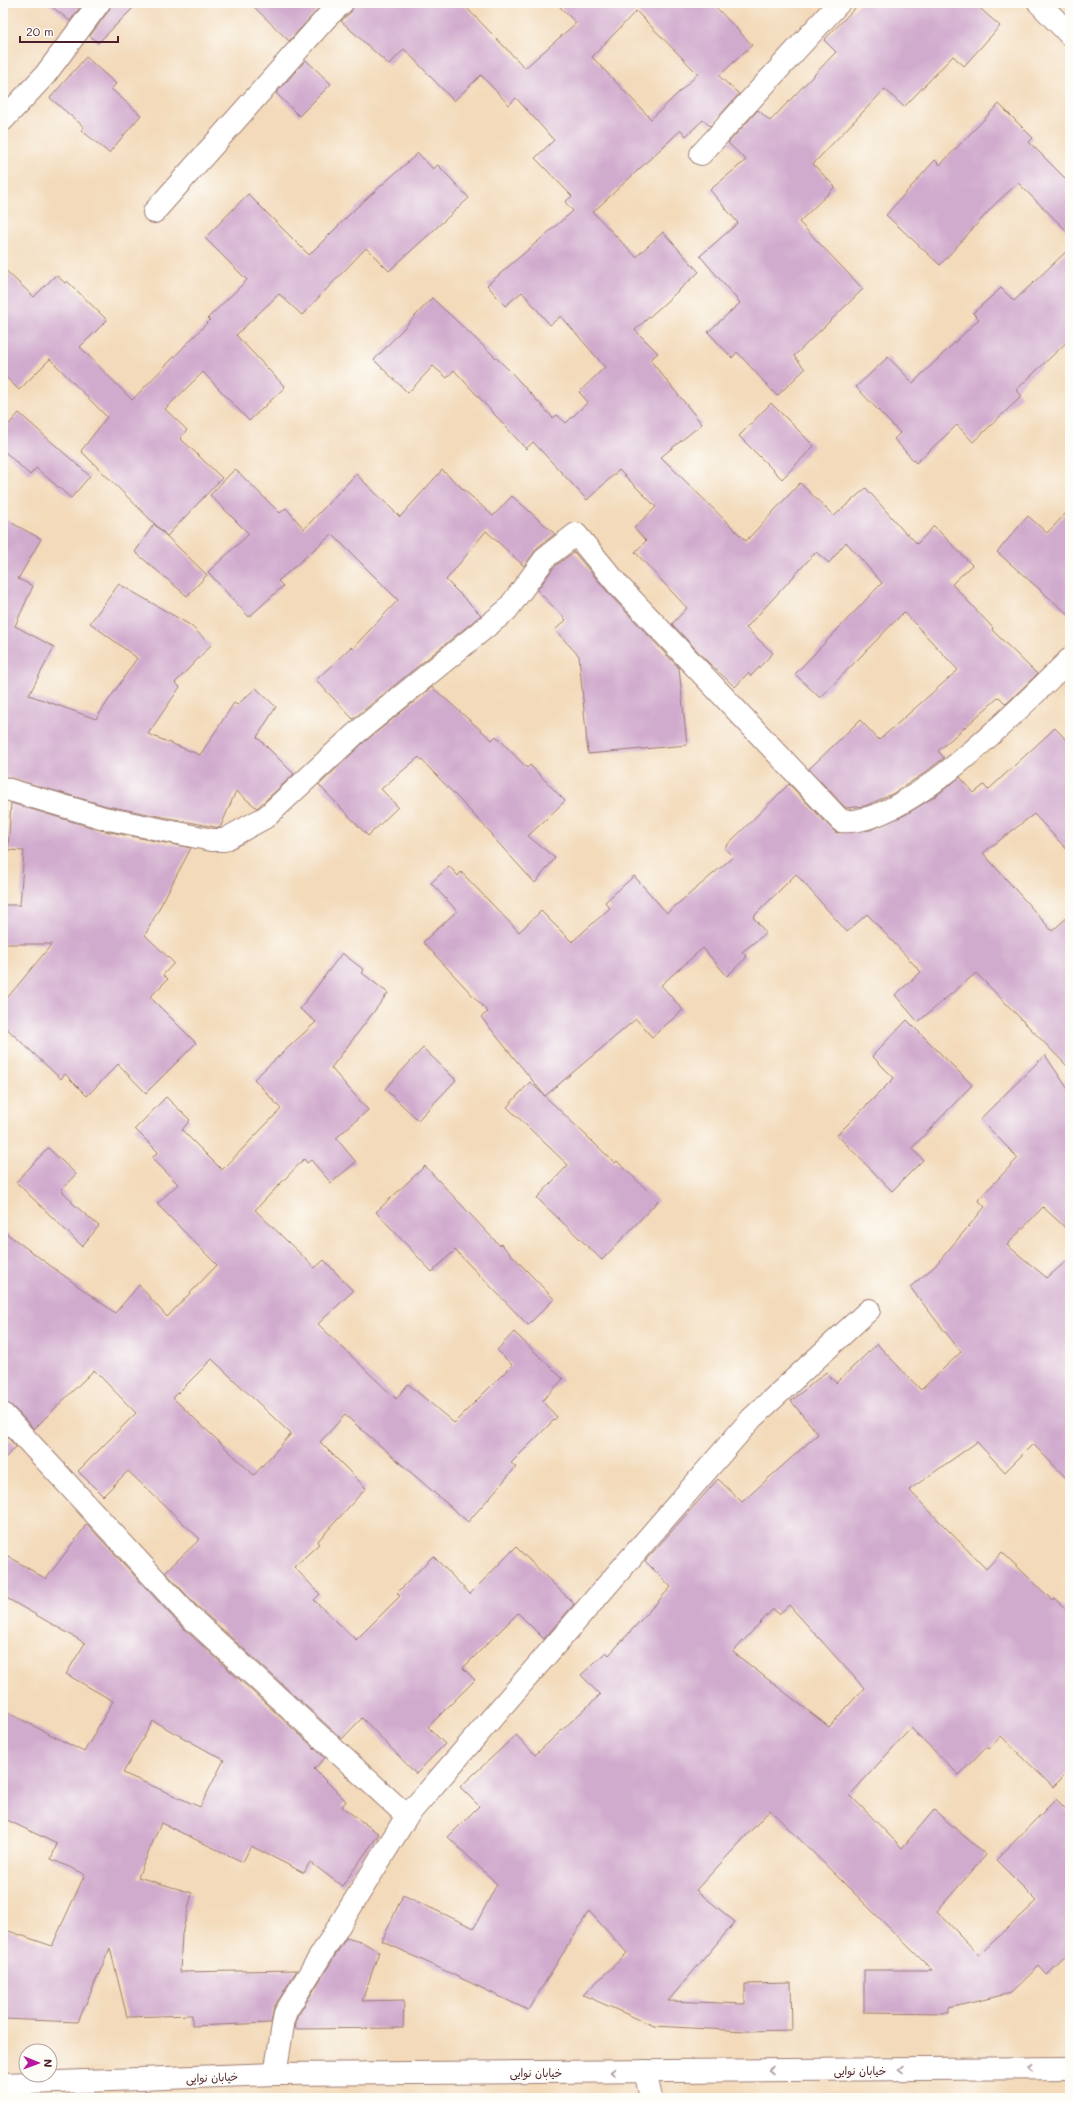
<svg xmlns="http://www.w3.org/2000/svg" width="1073" height="2101" viewBox="0 0 1073 2101" font-family="Mali,'Playpen Sans Arabic',sans-serif">
  <style>
    .building { fill: #d1abce; fill-rule: evenodd }
    .lines { fill: none; stroke-linecap: round; stroke-linejoin: round }
    .street-casing { stroke: #9e7c72; stroke-width: 24 }
    .secondary-casing { stroke: #9e7c72; stroke-width: 24 }
    .street { stroke: #fff; stroke-width: 22 }
    .secondary { stroke: #fff; stroke-width: 22 }
    .oneway { stroke: #ae9aa0 }
    .labels { text-anchor: middle; dominant-baseline: central; stroke-width: 3.5; stroke-linejoin: round; paint-order: stroke }
    .street-label { font-size: 11px; fill: #4a1f2b; stroke: #fdfcf7 }
  </style>
  <rect width="100%" height="100%" fill="#fdfcf7"/>
  <filter id="ink" filterUnits="userSpaceOnUse"><feTurbulence type="fractalNoise" baseFrequency=".025" numOctaves="2"/><feDisplacementMap in="SourceGraphic" scale="8" xChannelSelector="R" yChannelSelector="G"/><feConvolveMatrix kernelMatrix="1 2 1 2 8 2 1 2 1" color-interpolation-filters="sRGB"/></filter>
  <filter id="wash" filterUnits="userSpaceOnUse"><feTurbulence type="fractalNoise" baseFrequency=".012" numOctaves="4" result="noise"/><feDisplacementMap in="SourceGraphic" scale="16" xChannelSelector="R" yChannelSelector="G"/><feGaussianBlur stdDeviation="0.9" result="paint"/><feColorMatrix in="noise" values="0 0 0 0 0 0 0 0 0 0 0 0 0 0 0 0 0 1.4 0 .05"/><feComposite in="paint" operator="in"/></filter>
  <g filter="url(#wash)">
    <rect width="100%" height="100%" fill="#f3daba"/>
    <g id="blocks">
      <path class="building" d="M47,3H83L70,21Z
        M111,3H138L98,43L90,36L109,10Z
        M250,3H324L289,41Z
        M354,3H462L525,68L576,23L556,3H712L752,45L719,76L739,94L710,126L703,120L686,136L681,130L593,212L636,257L663,232L699,272L635,330L658,353L650,360L702,424L661,457L746,541L800,483L834,516L866,488L906,534L907,533L917,544L934,526L972,565L952,584L993,628L992,630L1037,674L1006,704L999,697L938,751L944,758L923,774L892,794L865,806L846,808L809,769L860,720L879,740L958,670L904,612L820,698L795,674L882,583L846,542L829,563L816,552L746,628L773,653L751,676L748,673L735,687L708,662L672,624L687,608L635,552L646,541L634,528L656,507L619,470L587,500L533,442L526,449L454,370L447,378L433,366L408,393L374,360L432,298L509,370L553,418L557,415L566,423L588,402L579,392L605,367L561,316L550,325L522,292L505,306L487,285L573,211L565,202L572,196L535,158L554,140L516,98L509,105L481,75L454,101L404,49L389,65L341,21L351,12ZM636,11L698,74L651,119L592,57Z
        M860,3H974L1000,26L964,66L953,56L904,107L885,89L813,164L835,187L799,222L863,289L794,356L805,369L777,396L737,352L732,358L708,332L740,303L700,256L738,223L710,190L746,160L728,143L758,110L770,121L836,52L824,40Z
        M86,57L116,84L111,89L141,115L109,153L81,130L84,127L50,98Z
        M306,60L331,84L299,116L276,93Z
        M999,104L1033,138L1029,142L1070,183V234L1018,183L996,203L940,265L886,215L935,160L940,165Z
        M418,153L433,169L438,165L469,198L389,271L366,248L302,315L279,294L236,335L285,387L249,421L203,372L165,409L187,430L180,438L222,478L167,536L81,451L107,417L50,359L19,390L3,374V268L34,297L56,275L65,283L67,281L107,320L80,347L132,400L210,320L208,318L247,280L205,238L248,194L309,255L356,208Z
        M1070,248V339L1016,390L1022,396L973,442L957,425L916,463L894,439L900,433L856,387L888,357L913,383L979,319L973,313L1001,288L1014,301Z
        M771,403L814,446L782,479L739,436Z
        M19,413L90,476L71,498L36,468L30,475L3,450V431Z
        M235,469L280,513L286,508L304,529L356,474L400,517L442,470L493,516L512,496L555,534L538,547L524,566L486,531L446,580L481,615L353,719L316,680L351,647L352,649L398,600L332,534L278,581L283,586L249,617L208,572L249,534L210,495Z
        M1070,509V616L997,552L1028,516L1047,533Z
        M3,518L41,539L18,579L33,586L15,626L54,647L29,695L96,719L137,658L90,623L119,584L190,625L211,645L175,683L180,687L148,734L200,755L234,703L237,705L256,688L276,707L257,737L294,774L257,808L236,791L220,828L107,806L3,776Z
        M154,524L207,575L187,596L135,552Z
        M574,552L610,595L679,668L687,745L588,754L579,656L555,630L566,620L537,590L555,566Z
        M432,687L492,740L496,736L527,768L530,765L565,801L528,836L555,858L535,883L491,835L492,834L419,757L381,789L398,807L368,836L319,785L363,743Z
        M1055,728L1070,744V853L1034,814L983,853L1052,931L1070,915V1069L976,973L918,1022L895,995L921,972L867,914L847,932L796,874L753,917L766,933L742,952L747,957L727,976L703,948L661,985L683,1010L652,1037L636,1019L545,1096L481,1017L488,1012L423,942L457,911L431,883L449,866L458,876L461,872L519,932L541,911L572,942L610,908L605,902L634,876L667,913L733,857L724,848L789,784L836,833L870,830L905,815L937,795L960,777L974,793L984,785L988,790Z
        M11,803L100,830L191,848L145,935L174,963L163,975L168,979L150,997L196,1043L146,1093L118,1064L87,1096L65,1074L61,1079L3,1025V1003L52,944H3V905H20L24,851L8,850Z
        M342,953L364,970L362,973L388,993L331,1068L368,1110L336,1138L356,1162L331,1183L311,1160L307,1163L304,1159L255,1210L315,1268L324,1260L353,1291L318,1324L396,1399L408,1384L454,1423L512,1365L497,1350L514,1332L563,1379L542,1401L557,1417L511,1463L516,1467L468,1522L345,1415L320,1442L366,1488L317,1542L319,1544L294,1567L320,1594L314,1600L356,1640L400,1596L397,1593L433,1556L470,1594L516,1547L574,1604L544,1639L518,1613L463,1668L475,1680L428,1727L445,1744L416,1774L362,1718L342,1739L198,1607L165,1572L200,1539L128,1471L103,1496L78,1471L136,1413L94,1370L34,1429L12,1406L3,1402V1231L115,1313L139,1285L167,1317L217,1265L157,1204L178,1184L152,1158L158,1152L135,1129L166,1097L190,1120L182,1130L222,1170L281,1109L254,1079L316,1022L300,1009ZM212,1359L291,1434L254,1475L173,1398Z
        M907,1020L972,1085L912,1148L923,1160L892,1191L837,1135L894,1078L872,1056Z
        M423,1048L456,1080L418,1120L385,1089Z
        M1045,1055L1070,1092V1232L1043,1207L1007,1245L1047,1278L1070,1258V1482L1033,1444L1005,1472L977,1442L909,1490L986,1569L1002,1552L1052,1600L1054,1598L1070,1613V1770L1053,1787L1001,1736L989,1749L986,1747L959,1775L911,1728L850,1795L902,1848L934,1810L986,1855L937,1911L979,1955L1037,1901L996,1860L1056,1799L1070,1813V1953L1047,1975L1039,1966L1011,1993L949,2008V2013L864,2012V1970H932L770,1810L696,1890L735,1922L668,2001L745,2004V1984L791,1983L792,2030L746,2031L654,2026L583,1995L627,1953L589,1911L528,2010L382,1941L403,1895L474,1928L497,1884L448,1837L479,1806L460,1787L516,1735L535,1755L600,1695L581,1675L606,1652L609,1655L671,1587L645,1561L718,1479L742,1502L818,1434L791,1401L826,1372L836,1383L877,1344L921,1390L961,1352L910,1287L934,1267L985,1207L978,1200L1018,1158L980,1119ZM789,1605L864,1688L829,1727L733,1652L773,1609L779,1614Z
        M530,1082L615,1163L617,1161L658,1201L602,1260L537,1198L568,1165L507,1107Z
        M48,1148L76,1174L61,1190L72,1201L71,1202L99,1226L82,1246L16,1182Z
        M425,1166L500,1246L501,1244L554,1299L528,1325L455,1250L432,1272L376,1212Z
        M3,1432L16,1447L3,1460Z
        M87,1524L180,1625L325,1758L314,1769L346,1801L342,1807L379,1834L342,1886L310,1862L304,1873L251,1846L243,1862L161,1823L138,1877L192,1893L182,1934L180,1972L297,1970L274,2007L271,2023L192,2026V2015L127,2017L110,1948L78,2022L3,2019V1929L52,1946L85,1874L51,1859L57,1844L3,1818V1710L84,1752L113,1701L66,1674L85,1643L3,1596V1553L46,1579ZM153,1721L224,1760L200,1807L123,1773Z
        M346,1938L364,1943L379,1952L362,2001L404,2000L403,2028L295,2029L297,2017Z"/>
    </g>
  </g>
  <g filter="url(#ink)">
    <use href="#blocks" fill-opacity="0" stroke="#9e7c72" stroke-width="1"/>
    <g class="lines">
      <defs>
        <path id="street" d="M3,120L45,75L99,3
          M701,154L839,3
          M154,212L327,17L342,3
          M3,788L104,818L212,840H224L266,817L355,734L507,610L546,557L576,534L619,586L841,821C907,828 1024,703 1070,659
          M3,1414L189,1616L407,1816
          M645,2071L651,2098
          M275,2074L285,2013L407,1816L752,1418L869,1310"/>
        <path id="secondary" d="M1039,3L1070,35
          M3,2084L275,2074L1070,2068"/>
      </defs>
      <use href="#street" class="street-casing"/>
      <use href="#secondary" class="secondary-casing"/>
      <use href="#street" class="street"/>
      <use href="#secondary" class="secondary"/>
    </g>
    <defs><path id="oneway-chevron" d="M-2-3.5L2.5 0L-2 3.5" fill="none" stroke-width="1.6" stroke-linecap="round" stroke-linejoin="round"/></defs>
    <g class="oneway">
      <use href="#oneway-chevron" transform="translate(1031 2068) rotate(180)"/>
      <use href="#oneway-chevron" transform="translate(901 2069) rotate(180)"/>
      <use href="#oneway-chevron" transform="translate(771 2070) rotate(180)"/>
      <use href="#oneway-chevron" transform="translate(613 2072) rotate(180)"/>
    </g>
  </g>
  <g class="labels">
    <g class="street-label">
      <text x="860" y="2070">خیابان نوایی</text>
      <text x="536" y="2072">خیابان نوایی</text>
      <text transform="translate(212 2077) rotate(-2)">خیابان نوایی</text>
    </g>
  </g>
  <rect width="1073" height="2101" fill="none" stroke="#fdfcf7" stroke-width="16"/>
  <g transform="translate(38 2063) rotate(91)"><circle r="19" fill="#fdfcf7" stroke="#b5a4a5"/>
  <path d="M0-3L7 15L0 10L-7 15Z" fill="#b5179e"/>
  <text y="-6" font-size="11" font-weight="bold" text-anchor="middle" fill="#4a1f2b">N</text>
  </g>
  <path d="M20 36v6h98v-6" fill="none" stroke="#4a1f2b" stroke-width="2"/>
  <text x="26" y="36" font-size="12" fill="#4a1f2b" stroke="#fdfcf7" stroke-width="3" paint-order="stroke">20 m</text>
</svg>
